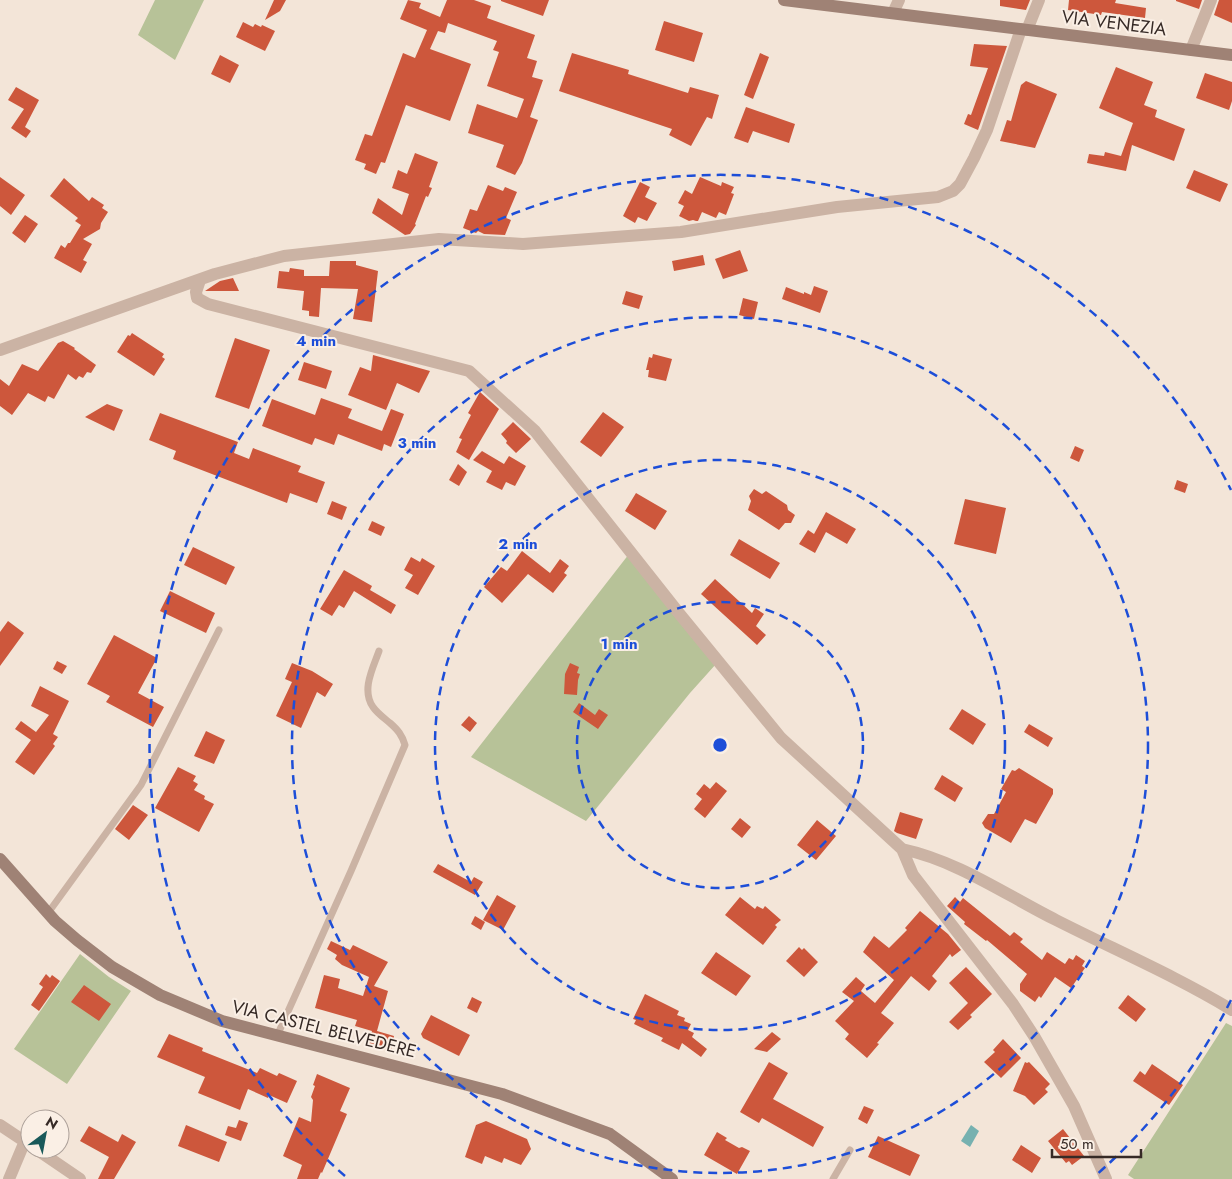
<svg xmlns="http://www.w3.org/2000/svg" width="1232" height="1179" viewBox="0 0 1232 1179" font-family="Jost,sans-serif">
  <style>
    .green { fill: #b7c298 }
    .water { fill: #76b1b0 }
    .building { fill: #cd573c }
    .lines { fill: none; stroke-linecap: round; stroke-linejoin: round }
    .lane { stroke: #cbb3a4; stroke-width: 7 }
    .street { stroke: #cbb3a4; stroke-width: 12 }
    .secondary { stroke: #9f8275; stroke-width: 12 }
    .ring { fill: none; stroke: #1d4ed8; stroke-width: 2.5; stroke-dasharray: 9 6 }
    .labels { text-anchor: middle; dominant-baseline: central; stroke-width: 4; stroke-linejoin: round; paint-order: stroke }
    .street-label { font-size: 18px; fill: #362a26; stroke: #faefe5 }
    .centre { fill: #1d4ed8; stroke: #faefe5; stroke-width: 2.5 }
    .ring-label { font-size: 15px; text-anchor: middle; font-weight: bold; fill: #1d4ed8; stroke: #faefe5; stroke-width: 4; stroke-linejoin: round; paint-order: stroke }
  </style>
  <rect width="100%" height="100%" fill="#f3e5d8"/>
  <path class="green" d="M155,0H204L175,60L138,35Z
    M629,554L716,664L690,693L586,821L471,757Z
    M80,954L109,977L131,991L67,1084L14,1049Z
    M1226,1023L1232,1026V1179H1134L1128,1175Z"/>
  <path class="water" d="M971,1125L979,1131L970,1147L961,1141Z"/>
  <path class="building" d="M274,0H286L280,11L265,20Z
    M408,0L421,3L419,8L440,17L447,0H474L491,6L487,18L535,35L527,58L537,61L532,77L543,80L530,117L538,120L522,163L515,175L496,167L504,145L468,133L477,104L517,118L524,99L487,86L499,52L493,50L497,41L448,23L445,33L438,31L430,49L471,64L450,121L406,105L385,163L381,162L376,174L364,169L366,164L355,160L365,134L372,136L403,53L415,58L427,30L400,19Z
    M501,0H549L543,16L501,1Z
    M1000,0H1030L1026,10L1000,6Z
    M1069,0H1116L1115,3L1146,8L1145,18L1102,12L1101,15L1068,10Z
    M1176,0H1202L1199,9L1176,1Z
    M1219,0H1232V23L1214,15Z
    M664,21L703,33L694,62L655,50Z
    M243,22L253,27L255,24L261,27L262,25L275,31L265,51L236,37Z
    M974,44L1007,46L978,130L964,124L968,114L971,115L988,68L970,66Z
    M572,53L629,70L628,74L688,93L690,87L719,95L712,119L707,117L691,146L669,135L672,129L559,91Z
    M760,53L769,57L753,99L744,95Z
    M220,55L239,65L230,83L211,74Z
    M1116,67L1153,82L1144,105L1157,110L1155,117L1185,129L1174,161L1132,145L1126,171L1087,163L1089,154L1104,156L1105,152L1121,156L1133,123L1099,108Z
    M1205,73L1232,82V101L1229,110L1196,98Z
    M1026,81L1057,94L1035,148L1000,141L1007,120L1011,121L1021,85Z
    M16,87L39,100L25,127L31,131L26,138L11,128L24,109L8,100Z
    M746,107L795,124L789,143L753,131L748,143L734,138Z
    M415,153L438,162L429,187L432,188L428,197L426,196L415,224L416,225L410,234L405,235L372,213L378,198L402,215L409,194L392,188L398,170L407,174Z
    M1194,170L1228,184L1220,202L1186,188Z
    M0,177L25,195L11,215L0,206Z
    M700,177L721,186L722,182L734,187L731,193L734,194L726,215L719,212L716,218L702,212L698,221H696L693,220L689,221L679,216L684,206L678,203L685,190L692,194Z
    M64,178L89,201L92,197L104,205L102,208L108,212L101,223L100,229L83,239L92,244L83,260L87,262L81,273L54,258L61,245L65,248L68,243H70L81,225L75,221L78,218L50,196Z
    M640,182L650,187L645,197L657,203L647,221L638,217L635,223L623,216Z
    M488,185L503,191L505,187L517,192L506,218L511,220L505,235L484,234L478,231L476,233L463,228L470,209L477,211Z
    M25,215L38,224L25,243L12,233Z
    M740,250L748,271L723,279L715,259Z
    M703,255L705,265L674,271L672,261Z
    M330,261H356V265L378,271L372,322L353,319L358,289L321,288L319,317L309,316V311L302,310L304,291L277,288L279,271L289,272L290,268L304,270V276H329Z
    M233,278L239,291H205L220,281Z
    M814,286L828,291L820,313L782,299L786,287L804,294V292L811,295Z
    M626,291L643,296L639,309L622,304Z
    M743,298L758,302L754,319L739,315Z
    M132,333L164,354L162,357L165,359L154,376L117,352L128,335L130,336Z
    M235,338L270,350L249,409L215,397Z
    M63,341L75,348L74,349L96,365L91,373L87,372L83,378L79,376L76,380L68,374L54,399L48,396L45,402L28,393L12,415L0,406V379L9,386L22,364L38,371L58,343Z
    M653,354L672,359L666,381L648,377L649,370H646L649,357L652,358Z
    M373,355L430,371L419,393L397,383L386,410L348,395L360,367L371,371Z
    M304,362L332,371L326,389L298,380Z
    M480,392L499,409L469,460L456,452L462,439L459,438L471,415L468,413Z
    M321,398L352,409L348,418L382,431L391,409L404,414L391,447L384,444L382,451L338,434L334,445L315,438L312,445L262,426L272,399L315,415Z
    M107,404L123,410L114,431L85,417Z
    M603,412L624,427L601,457L580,442Z
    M160,413L238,442L234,453L249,459L253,448L301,466L298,472L325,482L317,503L290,493L287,503L173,459L176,451L149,440Z
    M513,422L531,439L516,453L506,443L507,441L501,434Z
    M1075,446L1084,450L1079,462L1070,458Z
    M482,451L504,464L509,456L526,466L515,486L506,482L502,490L486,482L492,471L473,460Z
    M458,464L467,472L459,486L449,480Z
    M1177,480L1188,484L1185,493L1174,489Z
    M754,489L762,494L766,491L787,505L788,510L795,515L791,523H785L779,530L748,510L751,501L749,496Z
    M636,493L667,511L655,530L625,511Z
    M965,499L1006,508L996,554L954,544Z
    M332,501L347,507L342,520L327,514Z
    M826,512L856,529L847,544L826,532L815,553L799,544L808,530L814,534Z
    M372,521L385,527L381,536L368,530Z
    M739,539L780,563L770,579L730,555Z
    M193,547L235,567L226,585L184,565Z
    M522,551L550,573L560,559L569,566L564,573L567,575L553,593L528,574L502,603L484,587L501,567L507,571Z
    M411,557L420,562L422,558L435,566L418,595L405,588L413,575L404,570Z
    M344,570L372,586L370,590L396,605L391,614L354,591L344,608L339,605L332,616L320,609Z
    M715,579L752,613L755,608L764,614L756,626L766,635L757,645L701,594Z
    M170,591L215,613L206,633L160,611Z
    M8,621L24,633L0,666V632Z
    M114,635L157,658L138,693L164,707L153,727L106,702L110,696L87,684Z
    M57,661L67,666L62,674L53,669Z
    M292,663L312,671L333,684L325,697L317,692L301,728L276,716L292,682L285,679Z
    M570,663L579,667L577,673L580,674L578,680L577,695L564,694L565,674Z
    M40,686L69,701L53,734L58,737L53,744L55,746L34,775L15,762L31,740L15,729L21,721L36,732L49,715L31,706Z
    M579,703L595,715L599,709L608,715L598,729L573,712Z
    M962,709L986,724L973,745L949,729Z
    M469,716L477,723L470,732L461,725Z
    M1029,724L1053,738L1048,747L1024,732Z
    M206,731L225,740L214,764L194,756Z
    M178,767L196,776L193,781L198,784L194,790L205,796L204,799L214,804L199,832L155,808Z
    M1019,768L1053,789V794L1036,824L1025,819L1011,843L985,828L982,823L988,814H994L1006,792L1001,789L1012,770L1015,771Z
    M942,775L963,788L955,802L934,789Z
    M716,782L727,791L705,818L694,809L702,799L696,794L704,784L710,789Z
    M133,805L148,815L129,840L115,829Z
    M900,812L923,819L916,839L897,833L894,831Z
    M740,818L751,827L742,838L731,829Z
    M817,820L836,836L816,860L797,845Z
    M438,864L471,882L474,877L483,882L475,895L433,872Z
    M497,895L516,906L503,930L483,920Z
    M740,897L755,909L757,906L763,909L765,906L781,920L775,925L777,927L763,945L725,915Z
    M955,897L960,902L963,898L1010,936L1014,932L1023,939L1020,942L1042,960L1047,952L1065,964L1069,958L1073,960L1076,955L1085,961L1082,966L1085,968L1071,988L1055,977L1041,998L1039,996L1035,1002L1020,991V984L1027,974L987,940L986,941L964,924L965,922L947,906Z
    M920,911L948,934L961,950L952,957L950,954L932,976L937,981L929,991L911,976L881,1013L894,1023L877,1043L879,1044L867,1058L845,1039L849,1034L835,1021L854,1001L842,992L856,977L865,985L861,991L875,1003L894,980L863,952L874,936L889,948L907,930L905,928Z
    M475,916L485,922L481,930L471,924Z
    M331,941L350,950L353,945L388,962L374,986L388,991L377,1031L394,1036L391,1051L368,1045L372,1031L355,1026L357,1020L315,1008L324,975L340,979L338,988L363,996L369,977L342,965L335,959L337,955L327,949Z
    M799,947L802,950L804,948L818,962L804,977L786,961Z
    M716,952L751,976L736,996L701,973Z
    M966,967L992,994L970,1015L972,1017L958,1030L949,1022L968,1003L949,983Z
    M46,974L50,978L52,975L60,981L39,1011L31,1005L43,987L39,984Z
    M84,985L111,1004L99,1021L71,1002Z
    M645,994L679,1011L677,1015L685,1018L684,1021L691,1024L688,1030L694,1033L692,1037L707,1049L701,1057L682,1043L679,1050L661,1041L663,1038L634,1024L636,1020L633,1019Z
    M1128,995L1146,1009L1136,1022L1118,1008Z
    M472,997L482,1002L477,1013L467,1008Z
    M431,1015L470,1035L459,1056L423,1038L421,1034Z
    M772,1032L781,1039L767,1052L754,1049Z
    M169,1034L203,1048L202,1051L257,1073L260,1068L277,1076L279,1073L297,1081L287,1103L269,1095L268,1098L248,1089L240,1110L198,1093L205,1077L157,1057Z
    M1003,1039L1021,1058L1001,1078L984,1062L995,1052L993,1050Z
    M769,1062L788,1073L773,1099L824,1127L813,1147L762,1118L759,1123L740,1112Z
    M1025,1062L1027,1063L1029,1062L1050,1084L1045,1089L1048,1092L1034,1105L1025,1096L1013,1091Z
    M1152,1064L1183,1085L1169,1105L1133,1081L1140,1071L1145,1075Z
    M317,1074L350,1088L340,1111L347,1114L322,1173L321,1172L318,1179H297L302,1165L283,1156L299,1117L311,1122L313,1100L311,1097L315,1086L313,1085Z
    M864,1106L874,1110L867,1124L858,1119Z
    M239,1120L248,1123L241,1141L225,1135L228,1126L236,1128Z
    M486,1121L527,1139L531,1149L521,1165L504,1158L502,1163L485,1156L482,1164L465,1157L476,1125Z
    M186,1125L227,1142L219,1162L178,1146Z
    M89,1126L118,1142L122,1134L136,1142L114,1179H98L109,1157L80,1141Z
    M1063,1129L1084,1156L1072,1165L1069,1161L1066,1163L1048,1141Z
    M717,1132L727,1138L725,1140L739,1148L742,1147L750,1151L737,1174L704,1155Z
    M878,1136L920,1155L910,1176L868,1157Z
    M1021,1145L1041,1158L1032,1173L1012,1160Z"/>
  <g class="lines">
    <path class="lane" d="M48,913L141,785L219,630
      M277,1036L351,871L405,745C402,735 398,730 390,723C384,718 377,713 373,707C361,690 373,668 379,651
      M833,1179L850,1150"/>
    <path class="street" d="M893,13L899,0
      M1027,30L1039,0
      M1191,50L1211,0
      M200,280L196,292L197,298L208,304L469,371L535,431L678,612L781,738L902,849L913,875L1013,1004L1034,1036L1074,1106L1106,1179
      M0,350L215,274L284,256L439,239L523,244L681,232L837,207L938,197L953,191L960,184L974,158L987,130L1021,29
      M902,849C958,861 1006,895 1056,920C1115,950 1176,976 1232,1010
      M0,1125L30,1145
      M36,1149L80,1179
      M9,1179L25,1141"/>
    <path class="secondary" d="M784,0L1232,55
      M0,859L55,921L77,940L112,967L160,995L222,1021L502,1094L610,1134L672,1179"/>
  </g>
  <g class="ring">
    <circle cx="720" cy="745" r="143"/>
    <circle cx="720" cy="745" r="285"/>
    <circle cx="720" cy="745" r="428"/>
    <path d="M1231 1000A571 571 0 0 1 1095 1176M345 1176A571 571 0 1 1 1231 490"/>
  </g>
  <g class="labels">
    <g class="street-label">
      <text transform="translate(1114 23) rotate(7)">VIA VENEZIA</text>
      <text transform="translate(324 1029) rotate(14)">VIA CASTEL BELVEDERE</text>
    </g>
  </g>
  <circle cx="720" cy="745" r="8" class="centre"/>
  <g class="ring-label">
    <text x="316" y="346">4 min</text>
    <text x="417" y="448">3 min</text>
    <text x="518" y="549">2 min</text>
    <text x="619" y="649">1 min</text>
  </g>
  <g transform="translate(45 1134) rotate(32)"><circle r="24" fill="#faefe5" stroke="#aca099"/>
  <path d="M0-4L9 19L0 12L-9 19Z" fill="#19595a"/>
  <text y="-8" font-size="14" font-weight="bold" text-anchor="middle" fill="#362a26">N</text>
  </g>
  <path d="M1052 1149v8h89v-8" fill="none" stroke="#362a26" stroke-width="2.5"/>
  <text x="1060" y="1149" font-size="15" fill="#362a26" stroke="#faefe5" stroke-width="4" paint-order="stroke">50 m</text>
</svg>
